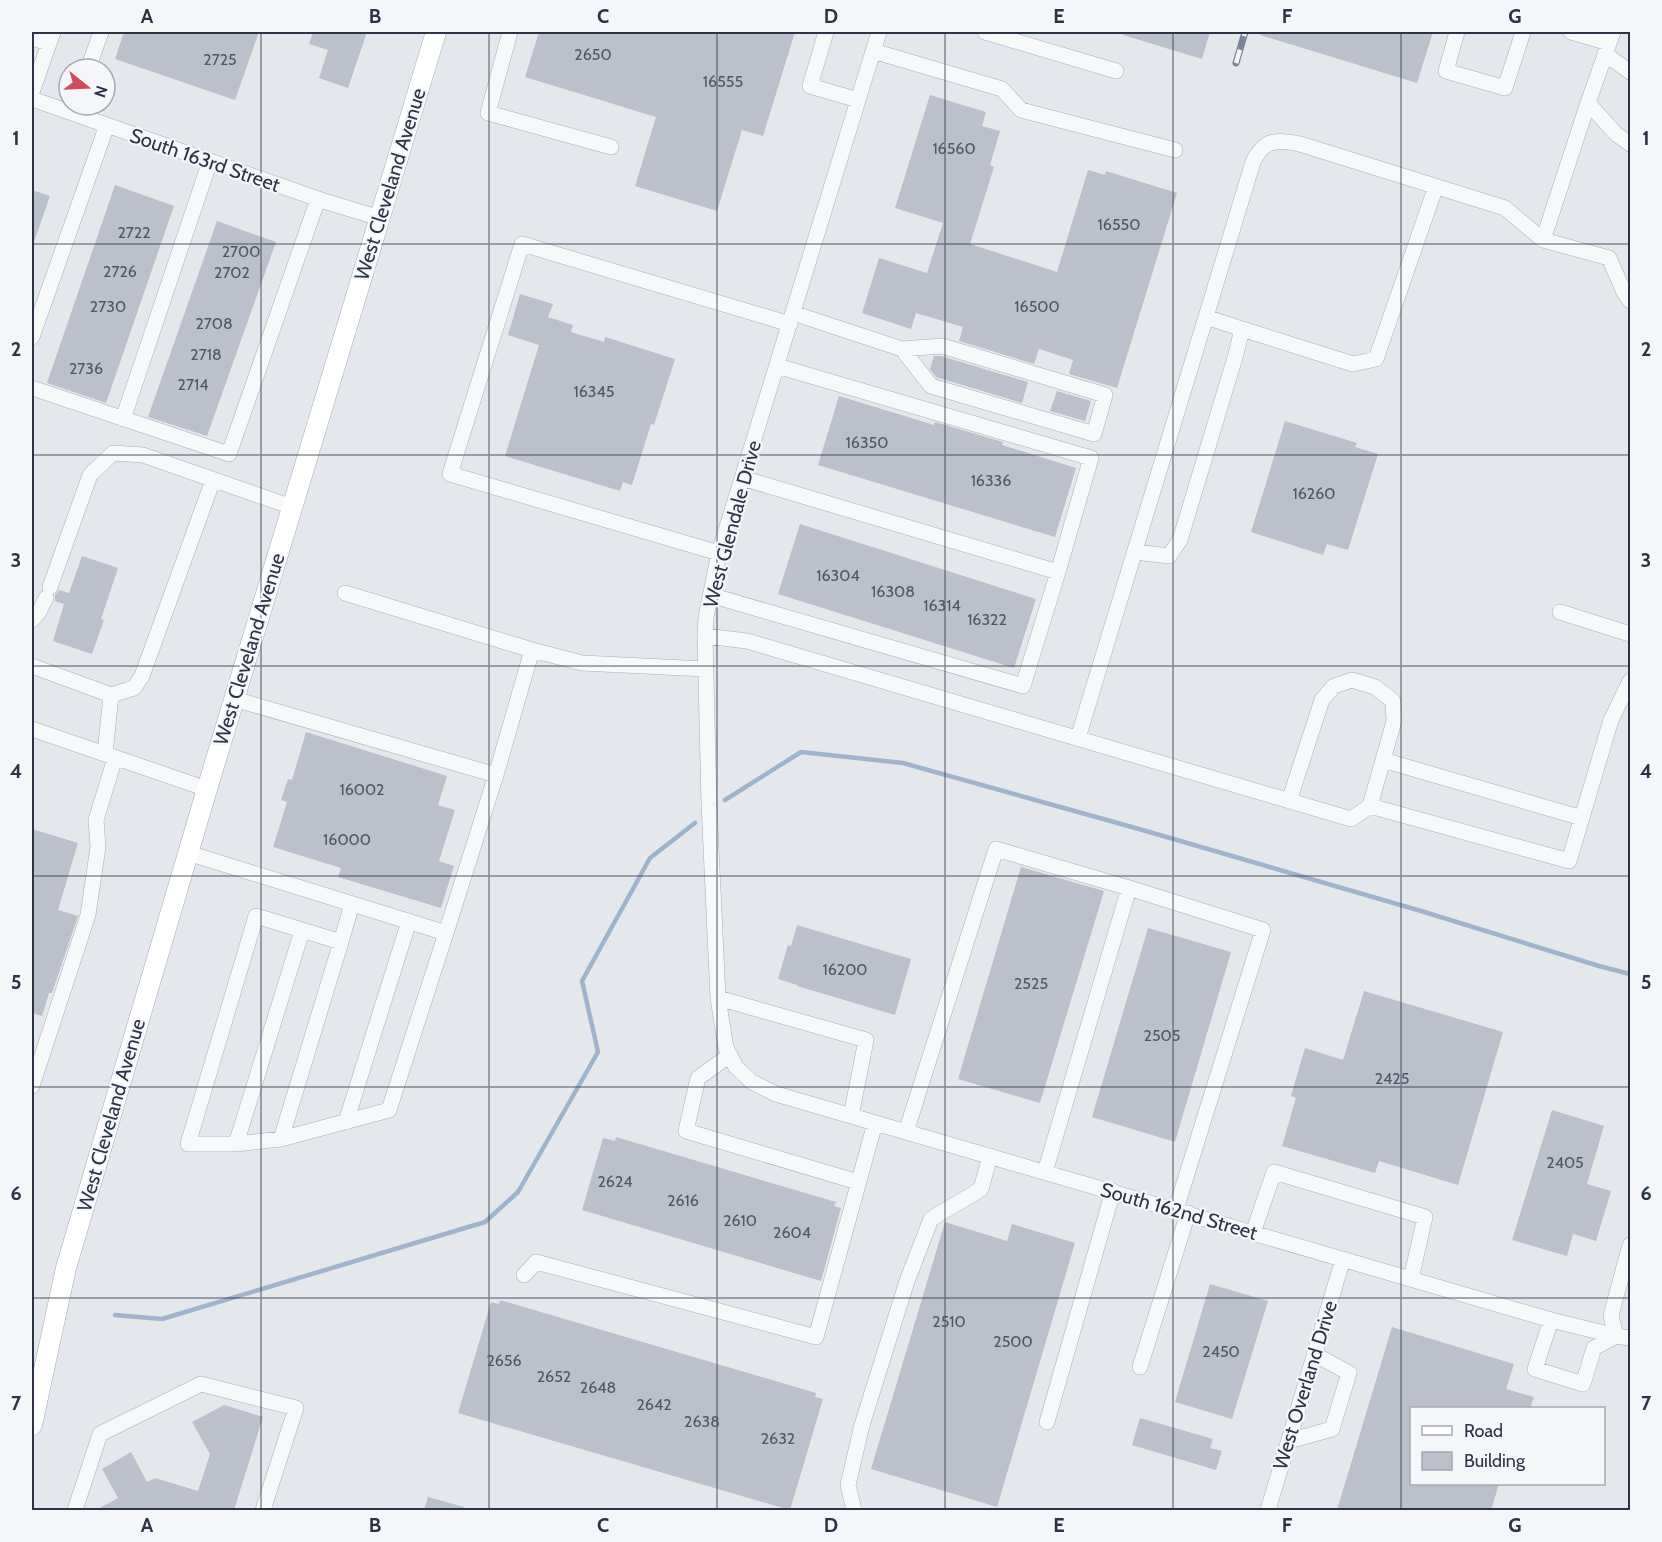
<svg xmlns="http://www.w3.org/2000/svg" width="1662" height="1542" viewBox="0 0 1662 1542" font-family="Cabin,sans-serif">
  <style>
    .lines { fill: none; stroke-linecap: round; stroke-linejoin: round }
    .stream { stroke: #9fb4cc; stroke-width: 4.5 }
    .building { fill: #bbc0ca }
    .minor-casing { stroke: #a9aeb7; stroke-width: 16 }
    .major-casing { stroke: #a3abb8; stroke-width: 21 }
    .minor { stroke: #f7f8fa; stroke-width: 15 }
    .major { stroke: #fff; stroke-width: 20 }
    .rail-casing { stroke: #7d8696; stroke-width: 7 }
    .rail { stroke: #f4f6f9; stroke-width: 4.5; stroke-dasharray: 14; stroke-linecap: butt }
    .grid { fill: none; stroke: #2b3445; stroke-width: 1.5; stroke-opacity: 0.55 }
    .labels { text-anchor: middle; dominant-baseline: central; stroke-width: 4.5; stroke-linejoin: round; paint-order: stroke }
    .number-label { font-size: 16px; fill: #4f5766 }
    .street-label { font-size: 20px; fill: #2b3445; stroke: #f4f6f9 }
    .neatline { fill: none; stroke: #2b3445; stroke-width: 2 }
    .grid-label { font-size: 20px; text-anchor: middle; font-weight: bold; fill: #2b3445 }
  </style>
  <rect width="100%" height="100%" fill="#e4e7ec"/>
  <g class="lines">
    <path class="stream" d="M725,800L801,752L903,763L1139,829L1421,911L1599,966L1630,974
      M115,1315L162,1319L485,1222L518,1192L598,1052L582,981L650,858L695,823"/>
  </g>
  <path class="building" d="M124,32H259L235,100L115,59Z
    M313,32H367L348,88L319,78L328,50L309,44Z
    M539,32H795L763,136L742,130L717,211L635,186L656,117L525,77Z
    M1123,32H1210L1202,59L1123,35Z
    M1260,32H1433L1417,83L1260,35Z
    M930,95L986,112L982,126L1000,131L990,165L994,167L970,244L1057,272L1088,170L1105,175L1106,171L1177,193L1117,388L1069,374L1073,360L1039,349L1034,364L959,341L963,327L916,313L911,329L862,313L879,258L927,273L943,223L895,208Z
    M115,185L174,206L106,403L47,383Z
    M32,190L50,196L33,245L32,244Z
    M217,221L276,242L207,436L148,417Z
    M520,294L553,304L548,317L573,325L571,332L604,342L605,337L675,359L654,425L651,424L632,485L623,482L620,491L505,456L539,345L508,335Z
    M934,356H941L1028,382L1022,403L936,377L930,369Z
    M1057,391L1091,401L1085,421L1050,411Z
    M839,396L934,425L935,422L1003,442L1002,445L1076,468L1055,537L818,465Z
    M1285,421L1357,443L1355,447L1378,454L1348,550L1327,544L1323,555L1251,532Z
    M800,524L1036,599L1014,668L778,594Z
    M82,556L118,568L101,619L104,620L92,654L53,641L64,604L55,601V595L59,590L69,593Z
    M306,732L447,776L438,805L455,810L439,861L454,866L441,908L338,877L341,868L273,847L287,802L281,800L288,779L292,780Z
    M32,829L78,843L58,910L78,916L52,993H49L42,1016L32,1013Z
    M1021,867L1104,891L1040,1103L958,1079Z
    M797,925L911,959L895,1015L797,986V985L778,979L788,945L791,946Z
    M1148,928L1231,952L1175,1142L1092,1117Z
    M1364,991L1503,1032L1458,1185L1379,1161L1375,1173L1282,1146L1296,1098L1291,1096L1305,1048L1343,1060Z
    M1552,1110L1604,1126L1587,1184L1611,1191L1596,1241L1573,1234L1567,1256L1512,1240Z
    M616,1137L836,1202L834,1206L841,1208L821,1281L582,1210L603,1138L615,1141Z
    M945,1222L1007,1241L1012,1224L1075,1243L997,1507L871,1469Z
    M1210,1284L1268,1301L1232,1419L1175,1402Z
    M500,1300L816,1393L815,1397L823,1399L790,1510L458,1413L491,1302L499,1304Z
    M1392,1327L1514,1364L1506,1389L1534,1397L1530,1408H1412V1484H1499L1491,1510H1337Z
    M224,1405L263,1417L234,1510H96L118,1498L102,1469L131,1452L147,1482L155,1478L198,1491L210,1454L192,1422Z
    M1140,1418L1213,1439L1210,1448L1222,1451L1216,1470L1132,1445Z
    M428,1497L464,1507L463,1510H424Z"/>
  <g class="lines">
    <defs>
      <path id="minor" d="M510,32L488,113L611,147
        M826,32L810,86L858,100
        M879,32L719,553L706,617L705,636L709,804L718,998L726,1048L736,1067L752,1082L776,1094L1551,1320L1616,1336L1630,1338
        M985,32L1116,71
        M1457,32L1446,71L1505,88L1523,32
        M1571,32L1609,43
        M1613,32L1588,103L1543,240L1609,258L1624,292L1630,301
        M32,38L49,43
        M873,51L1002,89L1021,110L1175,150
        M1605,54L1630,72
        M88,69L101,32
        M32,92L53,32
        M32,99L327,202L380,218
        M1588,103L1616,134L1630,144
        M793,313L902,349L942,346L1105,395L1094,434L931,386L902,349
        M1242,329L1353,364L1376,359L1436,186
        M32,337L107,125
        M777,366L1091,458L1058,572
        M32,388L229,454L318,199
        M123,419L210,161
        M1135,552L1169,556L1180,540L1236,354L1242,329L1206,317
        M719,553L450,474L522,244L790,324
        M50,587L90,475L113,453L143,455L292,507
        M345,593L532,650
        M710,595L1023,686L1058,572L742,478
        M1560,612L1630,634
        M32,620L39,612L46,598
        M705,636L747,641L1351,819L1370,806L1394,721L1393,701L1375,687L1352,680L1334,686L1322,700L1289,801
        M32,666L111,695L105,754
        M111,695L134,688L142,676L213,480
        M234,699L496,775L446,933
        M32,729L207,789
        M1078,738L1253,162C1264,139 1277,139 1300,144L1505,208L1543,240
        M1383,760L1582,818
        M496,775L532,650L582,663L705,669
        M1370,806L1569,861L1611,720L1630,681
        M188,853L446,933L389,1110L281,1139L236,1144H188L256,916L341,942L352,904
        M718,998L866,1040L851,1116
        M730,1055L698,1078L686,1131L858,1182
        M32,1086L88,915L98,847L96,820L115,758
        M346,1122L409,921
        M906,1132L996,849L1129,888
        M281,1139L341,942
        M236,1144L302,931
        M1045,1172L1129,888L1263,930L1176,1209
        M1253,1233L1274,1172L1425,1217L1411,1279
        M524,1275L536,1262L816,1337L875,1123
        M1551,1320L1535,1369L1583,1384L1594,1348L1616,1336L1611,1315L1630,1245
        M1140,1367L1188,1213
        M1047,1422L1113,1191
        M1289,1441L1332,1429L1349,1373L1314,1354
        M75,1510L100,1434L201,1384L296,1408L263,1510
        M854,1510L848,1485L862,1425L907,1281L931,1219L981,1189L990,1156
        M1268,1510L1343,1259"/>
      <path id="major" d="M32,1425L66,1268L207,789L436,32"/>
    </defs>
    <use href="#minor" class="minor-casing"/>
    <use href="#major" class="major-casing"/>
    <use href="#minor" class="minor"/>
    <use href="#major" class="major"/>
    <defs>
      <path id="rail" d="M1236,63L1245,32"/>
    </defs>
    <use href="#rail" class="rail-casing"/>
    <use href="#rail" class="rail"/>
  </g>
  <path class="grid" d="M261,32V1510M489,32V1510M717,32V1510M945,32V1510M1173,32V1510M1401,32V1510M32,244H1630M32,455H1630M32,666H1630M32,876H1630M32,1087H1630M32,1298H1630"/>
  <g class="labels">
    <g class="number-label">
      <text x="593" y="54">2650</text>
      <text x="220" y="59">2725</text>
      <text x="723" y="81">16555</text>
      <text x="954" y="148">16560</text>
      <text x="1119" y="224">16550</text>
      <text x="134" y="232">2722</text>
      <text x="241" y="251">2700</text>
      <text x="120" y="271">2726</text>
      <text x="232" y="272">2702</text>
      <text x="108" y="306">2730</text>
      <text x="1037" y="306">16500</text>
      <text x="214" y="323">2708</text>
      <text x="206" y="354">2718</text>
      <text x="86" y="368">2736</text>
      <text x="193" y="384">2714</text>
      <text x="594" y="391">16345</text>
      <text x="867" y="442">16350</text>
      <text x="991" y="480">16336</text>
      <text x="1314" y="493">16260</text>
      <text x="838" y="575">16304</text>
      <text x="893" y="591">16308</text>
      <text x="942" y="605">16314</text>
      <text x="987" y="619">16322</text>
      <text x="362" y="789">16002</text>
      <text x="347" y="839">16000</text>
      <text x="845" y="969">16200</text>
      <text x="1031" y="983">2525</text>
      <text x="1162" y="1035">2505</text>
      <text x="1392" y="1078">2425</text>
      <text x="1565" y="1162">2405</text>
      <text x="615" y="1181">2624</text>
      <text x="683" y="1200">2616</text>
      <text x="740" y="1220">2610</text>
      <text x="792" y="1232">2604</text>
      <text x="949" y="1321">2510</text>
      <text x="1013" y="1341">2500</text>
      <text x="1221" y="1351">2450</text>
      <text x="504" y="1360">2656</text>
      <text x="554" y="1376">2652</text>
      <text x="598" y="1387">2648</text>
      <text x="654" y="1404">2642</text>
      <text x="702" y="1421">2638</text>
      <text x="778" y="1438">2632</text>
    </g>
    <g class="street-label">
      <text transform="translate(205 160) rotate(19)">South 163rd Street</text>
      <text transform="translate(390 184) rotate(-73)">West Cleveland Avenue</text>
      <text transform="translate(732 524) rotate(-75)">West Glendale Drive</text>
      <text transform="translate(249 649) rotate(-73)">West Cleveland Avenue</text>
      <text transform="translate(111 1115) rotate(-74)">West Cleveland Avenue</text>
      <text transform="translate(1179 1211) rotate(16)">South 162nd Street</text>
      <text transform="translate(1305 1385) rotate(-73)">West Overland Drive</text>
    </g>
  </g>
  <rect width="1662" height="1542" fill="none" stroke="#f4f6f9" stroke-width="66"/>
  <rect x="1410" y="1407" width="195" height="78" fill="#f4f6f9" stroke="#a4a8b1" stroke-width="1.5"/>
  <rect x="1422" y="1426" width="30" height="9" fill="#ffffff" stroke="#a4a8b1" stroke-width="1.5"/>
  <text x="1464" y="1437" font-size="18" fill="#2b3445">Road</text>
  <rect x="1422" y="1452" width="30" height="18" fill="#bbc0ca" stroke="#a4a8b1" stroke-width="1.5"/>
  <text x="1464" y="1467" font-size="18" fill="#2b3445">Building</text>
  <g transform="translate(87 87) rotate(108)"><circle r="28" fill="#f4f6f9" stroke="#a4a8b1" stroke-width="1.5"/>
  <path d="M0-4.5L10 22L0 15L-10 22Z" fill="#d1495b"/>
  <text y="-9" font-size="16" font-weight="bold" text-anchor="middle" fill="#2b3445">N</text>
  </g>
  <rect x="33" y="33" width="1596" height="1476" class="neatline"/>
  <g class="grid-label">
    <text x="147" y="23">A</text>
    <text x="375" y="23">B</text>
    <text x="603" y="23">C</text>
    <text x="831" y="23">D</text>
    <text x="1059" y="23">E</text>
    <text x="1287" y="23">F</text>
    <text x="1515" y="23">G</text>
    <text x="16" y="145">1</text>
    <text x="1646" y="145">1</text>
    <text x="16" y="356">2</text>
    <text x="1646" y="356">2</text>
    <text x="16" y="567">3</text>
    <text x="1646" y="567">3</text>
    <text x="16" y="778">4</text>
    <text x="1646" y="778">4</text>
    <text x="16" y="989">5</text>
    <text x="1646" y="989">5</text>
    <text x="16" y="1200">6</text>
    <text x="1646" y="1200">6</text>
    <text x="16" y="1410">7</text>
    <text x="1646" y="1410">7</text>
    <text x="147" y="1532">A</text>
    <text x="375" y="1532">B</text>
    <text x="603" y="1532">C</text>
    <text x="831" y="1532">D</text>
    <text x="1059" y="1532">E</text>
    <text x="1287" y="1532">F</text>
    <text x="1515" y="1532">G</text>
  </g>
</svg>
